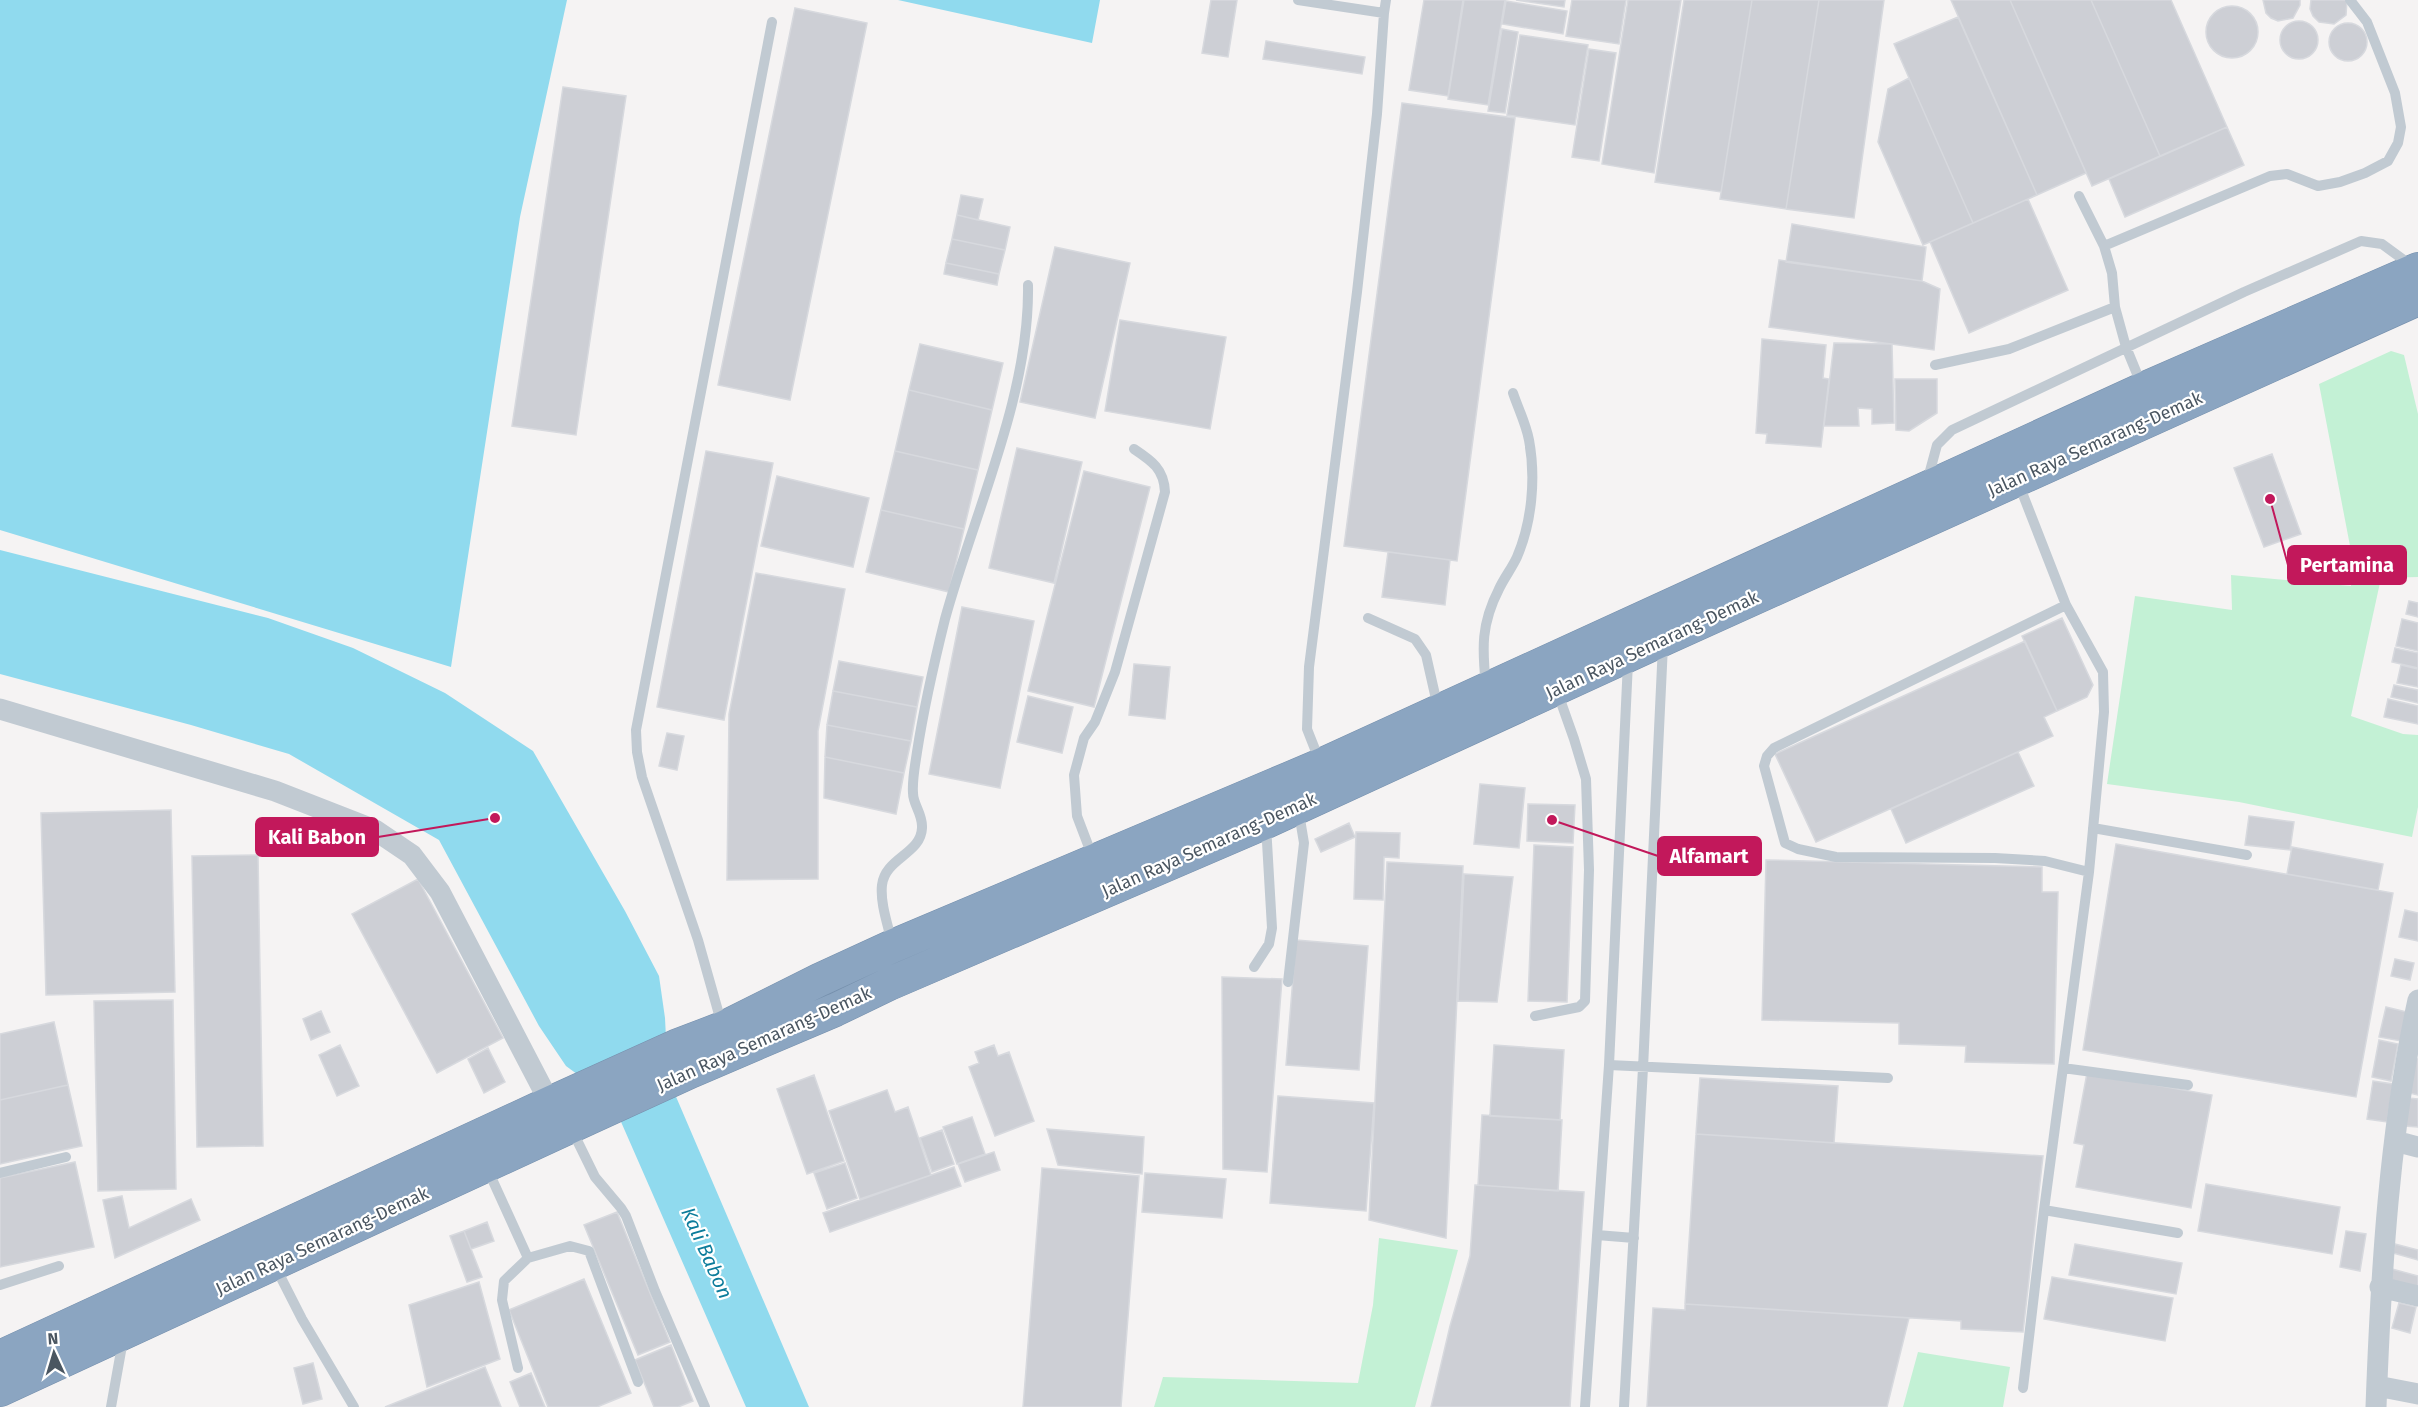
<svg xmlns="http://www.w3.org/2000/svg" width="2418" height="1407" viewBox="0 0 2418 1407" font-family="'Fira Sans',sans-serif">
  <style>
    .green { fill: #c3f1d5 }
    .water { fill: #90daee }
    .building { fill: #cdcfd5; stroke: #d7d9de; stroke-width: 1.5 }
    .lines { fill: none; stroke-linecap: round; stroke-linejoin: round }
    .highway-casing { stroke: #7690ad; stroke-width: 34 }
    .lane { stroke: #c1cad2; stroke-width: 10 }
    .street { stroke: #c1cad2; stroke-width: 21 }
    .highway { stroke: #8ba5c1; stroke-width: 33 }
    .labels { text-anchor: middle; dominant-baseline: central; stroke-width: 4.5; stroke-linejoin: round; paint-order: stroke }
    .street-label { font-size: 18px; fill: #4a5661; stroke: #fff }
    .water-label { font-size: 20px; font-style: italic; fill: #0c7c9b; stroke: #fff }
    .leader { fill: none; stroke: #c2185b; stroke-width: 2 }
    .callout-dot { fill: #c2185b; stroke: #fff; stroke-width: 2 }
    .callout { fill: #c2185b; stroke: #c2185b; stroke-width: 2 }
    .callout-label { font-size: 20px; text-anchor: middle; font-weight: bold; fill: #fff }
  </style>
  <rect width="100%" height="100%" fill="#f5f3f3"/>
  <path class="green" d="M2391,351L2404,355L2418,414V577L2381,578L2351,716L2403,734L2418,735V807L2412,837L2239,802L2107,784L2135,596L2232,610L2231,575L2351,586V551L2319,384Z
    M1379,1238L1458,1250L1415,1407H1154L1163,1377L1358,1383L1373,1305Z
    M1918,1352L2010,1367L2003,1407H1903Z"/>
  <path class="water" d="M0,0H567L520,217L451,667L0,530Z
    M898,0H1100L1092,43Z
    M0,550L268,618L353,648L445,693L533,751L625,911L659,976L665,1018L668,1078L809,1407H746L611,1099L566,1066L539,1026L439,840L289,754L191,725L0,674Z"/>
  <path class="building" d="M1211,0H1237L1228,57L1202,53Z
    M1424,0H1463L1448,96L1409,90Z
    M1464,0H1505L1488,105L1448,99Z
    M1516,0H1565L1564,7Z
    M1572,0H1626L1619,44L1566,36Z
    M1628,0H1681L1654,173L1602,164Z
    M1684,0H1752L1721,192L1655,182Z
    M1752,0H1819L1786,209L1720,199Z
    M1819,0H1884L1854,218L1786,209Z
    M1951,0H2010L2086,173L2037,195Z
    M2010,0H2091L2160,156L2092,186Z
    M2091,0H2171L2227,127L2160,156Z
    M2263,0H2300V5L2293,18L2278,21L2271,18L2266,13Z
    M2347,0L2346,15L2334,24L2319,22L2313,16L2310,9L2311,0Z
    M1506,1L1567,11L1563,34L1502,24Z
    M2206 32a26 26 0 1 1 52 0a26 26 0 1 1-52 0Z
    M795,8L867,23L790,400L718,385Z
    M1958,17L2037,195L1973,223L1894,44Z
    M2280 40a19 19 0 1 1 38 0a19 19 0 1 1-38 0Z
    M2329 42a19 19 0 1 1 38 0a19 19 0 1 1-38 0Z
    M1502,29L1518,32L1505,113L1488,111Z
    M1520,35L1588,45L1575,125L1507,115Z
    M1266,41L1365,57L1362,74L1263,59Z
    M1589,49L1616,53L1599,161L1572,157Z
    M1909,78L1973,223L1923,245L1878,142L1888,89Z
    M563,87L626,96L576,435L512,426Z
    M1402,103L1515,118L1457,561L1344,546Z
    M2227,127L2244,165L2125,217L2109,179Z
    M961,195L983,199L978,220L957,215Z
    M2028,199L2068,290L1969,333L1930,242Z
    M957,215L1010,227L1005,250L952,239Z
    M1792,224L1926,247L1922,281L1786,262Z
    M952,239L1005,250L999,274L946,263Z
    M1055,247L1130,263L1095,418L1020,402Z
    M1779,260L1922,281L1940,289L1934,350L1769,327Z
    M946,263L999,274L997,285L944,274Z
    M1120,320L1226,337L1210,429L1105,411Z
    M1762,339L1826,345L1823,378L1829,379L1821,447L1766,443L1767,434L1756,433Z
    M1834,343L1892,344L1894,423L1872,424V409L1858,408L1859,426H1824Z
    M920,344L1003,363L992,410L909,390Z
    M1895,379H1937V413L1909,431L1896,430Z
    M909,390L992,410L978,470L895,451Z
    M1017,448L1082,462L1054,583L989,568Z
    M706,451L773,463L724,720L657,707Z
    M895,451L978,470L964,529L881,510Z
    M2272,454L2301,534L2264,547L2234,468Z
    M1084,471L1150,487L1094,707L1028,691Z
    M777,476L869,498L853,567L761,546Z
    M881,510L964,529L949,592L866,572Z
    M1388,552L1450,560L1445,605L1382,597Z
    M756,573L845,589L818,731V879L727,880L729,714Z
    M2409,601L2418,603V617L2406,614Z
    M962,607L1034,621L1000,788L929,774Z
    M2062,618L2093,685L2087,697L2057,711L2022,636Z
    M2402,619L2418,623V651L2396,646Z
    M2025,641L2057,711L2044,717L2053,736L1816,842L1775,754Z
    M2395,648L2418,653V668L2392,662Z
    M839,661L923,677L917,707L833,691Z
    M1134,664L1170,667L1165,719L1129,715Z
    M2401,665L2418,669V687L2397,683Z
    M2394,685L2418,690V703L2391,697Z
    M833,691L917,707L911,741L827,725Z
    M1028,696L1073,707L1062,753L1017,742Z
    M2388,699L2418,706V724L2384,717Z
    M827,725L911,741L904,773L825,757Z
    M667,733L684,736L677,770L659,766Z
    M2018,752L2034,786L1906,843L1891,809Z
    M825,757L904,773L896,814L824,798Z
    M1480,784L1525,788L1519,848L1474,844Z
    M1528,804L1575,805L1573,843L1527,841Z
    M171,810L175,992L46,995L41,813Z
    M2249,816L2294,822L2290,850L2245,845Z
    M1349,823L1355,837L1321,852L1315,839Z
    M1356,832L1400,833L1399,858L1384,857L1383,900L1354,899Z
    M2116,844L2393,893L2356,1097L2083,1050Z
    M1534,845L1573,847L1567,1002L1528,1001Z
    M2292,847L2383,864L2378,890L2287,874Z
    M258,855L263,1146L197,1147L192,856Z
    M1766,860L2042,867V892H2058L2054,1064L1965,1062L1966,1046L1899,1044V1023L1762,1020Z
    M1387,862L1463,866L1446,1238L1369,1220Z
    M1464,874L1513,877L1497,1002L1458,1001Z
    M418,879L503,1038L437,1073L352,914Z
    M2405,910L2418,913V941L2399,937Z
    M1296,940L1368,946L1359,1070L1286,1065Z
    M2395,959L2414,963L2410,980L2391,976Z
    M1222,977L1282,979L1267,1172L1223,1169Z
    M173,1000L176,1189L98,1191L94,1001Z
    M2386,1007L2407,1012L2401,1041L2379,1037Z
    M321,1011L330,1032L311,1040L303,1019Z
    M54,1022L68,1085L0,1100V1034Z
    M2379,1040L2398,1044L2391,1081L2372,1077Z
    M340,1045L359,1086L337,1096L319,1055Z
    M994,1045L998,1056L1009,1052L1034,1121L995,1136L969,1067L979,1063L975,1052Z
    M1494,1045L1564,1050L1560,1120L1490,1116Z
    M488,1048L505,1082L484,1093L468,1059Z
    M2416,1059H2418V1095L2409,1093Z
    M2087,1073L2212,1095L2191,1208L2076,1187L2084,1145L2074,1143Z
    M814,1075L844,1161L807,1174L777,1089Z
    M1700,1078L1838,1086L1834,1143L1696,1134Z
    M2373,1081L2393,1084L2387,1122L2367,1119Z
    M68,1085L82,1146L0,1164V1100Z
    M887,1090L895,1112L908,1107L931,1175L860,1199L829,1111Z
    M1278,1096L1374,1103L1366,1211L1270,1203Z
    M2408,1098L2418,1099V1127L2405,1126Z
    M1482,1115L1562,1120L1558,1191L1478,1185Z
    M972,1117L985,1154L957,1164L943,1127Z
    M1047,1129L1144,1137L1142,1174L1058,1165Z
    M942,1130L954,1164L932,1172L920,1138Z
    M1696,1134L2043,1156L2023,1332L1961,1329V1321L1685,1304Z
    M994,1152L1000,1170L965,1182L958,1164Z
    M75,1162L94,1247L0,1267V1178Z
    M845,1163L857,1198L827,1209L814,1173Z
    M954,1167L961,1186L830,1232L823,1213Z
    M1042,1168L1139,1176L1121,1407H1023Z
    M1145,1173L1226,1179L1222,1218L1142,1212Z
    M2206,1184L2340,1207L2332,1254L2198,1231Z
    M1475,1185L1584,1192L1570,1407H1431L1450,1326L1470,1256Z
    M122,1196L129,1228L191,1199L200,1220L115,1258L103,1200Z
    M617,1212L670,1342L638,1355L584,1225Z
    M487,1222L494,1241L471,1249L464,1231Z
    M464,1231L482,1277L467,1282L450,1236Z
    M2346,1231L2366,1234L2360,1271L2340,1267Z
    M2075,1244L2182,1263L2176,1294L2069,1275Z
    M2395,1244L2418,1250V1260L2393,1253Z
    M2392,1269L2418,1276V1291L2388,1283Z
    M2052,1277L2173,1298L2165,1341L2044,1319Z
    M584,1279L631,1393L597,1407H548L509,1310Z
    M479,1282L500,1359L427,1387L409,1305Z
    M2399,1303L2416,1307L2410,1333L2392,1328Z
    M1685,1304L1909,1318L1887,1407H1647L1653,1308L1685,1310Z
    M671,1345L693,1401L678,1407H654L635,1360Z
    M313,1363L322,1399L303,1404L294,1368Z
    M485,1367L501,1407H385Z
    M531,1373L545,1407H520L510,1382Z"/>
  <g class="lines">
    <defs>
      <path id="highway" d="M0,1357L550,1103L676,1046L723,1028L819,980L893,946L1321,765L2143,389L2418,269
        M0,1390L587,1119L692,1071L835,1010L889,984L1266,822L1664,639L2418,299"/>
    </defs>
    <use href="#highway" class="highway-casing"/>
    <path class="lane" d="M1298,0L1384,13L1377,114L1357,292L1309,667L1307,729L1320,762
      M1384,13L1386,0
      M2079,196L2104,246L2112,273L2115,307L2126,347L2142,386
      M2104,246L2270,176L2287,174L2318,186L2340,182L2365,173L2388,161L2398,143L2401,127L2395,93L2367,22L2350,0
      M1935,365L2009,349L2115,307
      M1927,482L1937,445L1952,430L2244,292L2361,241L2382,244L2412,266
      M2018,482L2066,605L1774,748L1767,756L1764,766L1785,843L1798,849L1836,857L1995,858L2045,861L2089,872
      M1368,618L1415,639L1426,655L1438,708
      M1486,686C1482,648 1481,624 1499,589C1504,578 1512,568 1517,557C1532,522 1536,478 1529,440C1526,424 1518,408 1513,393
      M2093,828L2247,855
      M1093,858L1077,816L1074,775L1084,738L1095,722L1115,672L1165,492C1164,469 1152,461 1134,449
      M892,943C888,925 880,903 882,885C885,858 921,854 922,828C923,814 913,805 913,793C912,780 915,766 917,752C924,707 934,663 945,619C974,513 1030,395 1028,285
      M1254,967L1269,944L1272,928L1266,825
      M1288,982L1304,843L1299,813
      M1535,1016L1579,1007L1585,1001L1589,870L1586,779L1574,739L1557,691
      M722,1025L698,940L642,777L637,752L636,730L772,22
      M1609,1065L1888,1078
      M2063,1068L2188,1085
      M572,1130L595,1177L621,1208L626,1216L655,1291L705,1407
      M487,1168L528,1258L504,1281L502,1300L518,1368
      M0,1173L66,1157
      M2044,1210L2178,1233
      M1597,1235L1634,1238
      M528,1258L570,1246L589,1251L638,1382
      M275,1266L302,1319L354,1407
      M0,1285L59,1266
      M2023,1388L2044,1210L2089,872L2104,712L2103,672L2066,605
      M111,1407L123,1340
      M1585,1407L1609,1065L1628,662
      M1624,1407L1643,1068L1663,645"/>
    <path class="street" d="M0,709L275,791L375,830L412,855L440,892L550,1103
      M2395,1141L2418,1147
      M2380,1287L2418,1296
      M2377,1386L2418,1394
      M2376,1407C2381,1271 2389,1133 2418,1000"/>
    <use href="#highway" class="highway"/>
  </g>
  <g class="labels">
    <g class="street-label">
      <text transform="translate(2095 444) rotate(-24)">Jalan Raya Semarang-Demak</text>
      <text transform="translate(1652 645) rotate(-25)">Jalan Raya Semarang-Demak</text>
      <text transform="translate(1209 845) rotate(-24)">Jalan Raya Semarang-Demak</text>
      <text transform="translate(764 1039) rotate(-24)">Jalan Raya Semarang-Demak</text>
      <text transform="translate(322 1241) rotate(-25)">Jalan Raya Semarang-Demak</text>
    </g>
    <g class="water-label">
      <text transform="translate(707 1253) rotate(66)">Kali Babon</text>
    </g>
  </g>
  <path class="leader" d="M2270 499L2288 565M495 818L378 837M1552 820L1658 856"/>
  <g class="callout-dot">
    <circle cx="2270" cy="499" r="6"/>
    <circle cx="495" cy="818" r="6"/>
    <circle cx="1552" cy="820" r="6"/>
  </g>
  <g class="callout">
    <rect x="2288" y="546" width="118" height="38" rx="6"/>
    <rect x="256" y="818" width="122" height="38" rx="6"/>
    <rect x="1658" y="837" width="103" height="38" rx="6"/>
  </g>
  <g class="callout-label">
    <text x="2347" y="572">Pertamina</text>
    <text x="317" y="844">Kali Babon</text>
    <text x="1709" y="863">Alfamart</text>
  </g>
  <g transform="translate(54 1353) rotate(356)" stroke="#ffffff" stroke-width="4.5" paint-order="stroke">
  <path d="M0-4.5L10 22L0 15L-10 22Z" fill="#4a5661"/>
  <text y="-9" font-size="16" font-weight="bold" text-anchor="middle" fill="#4a5661">N</text>
  </g>
</svg>
